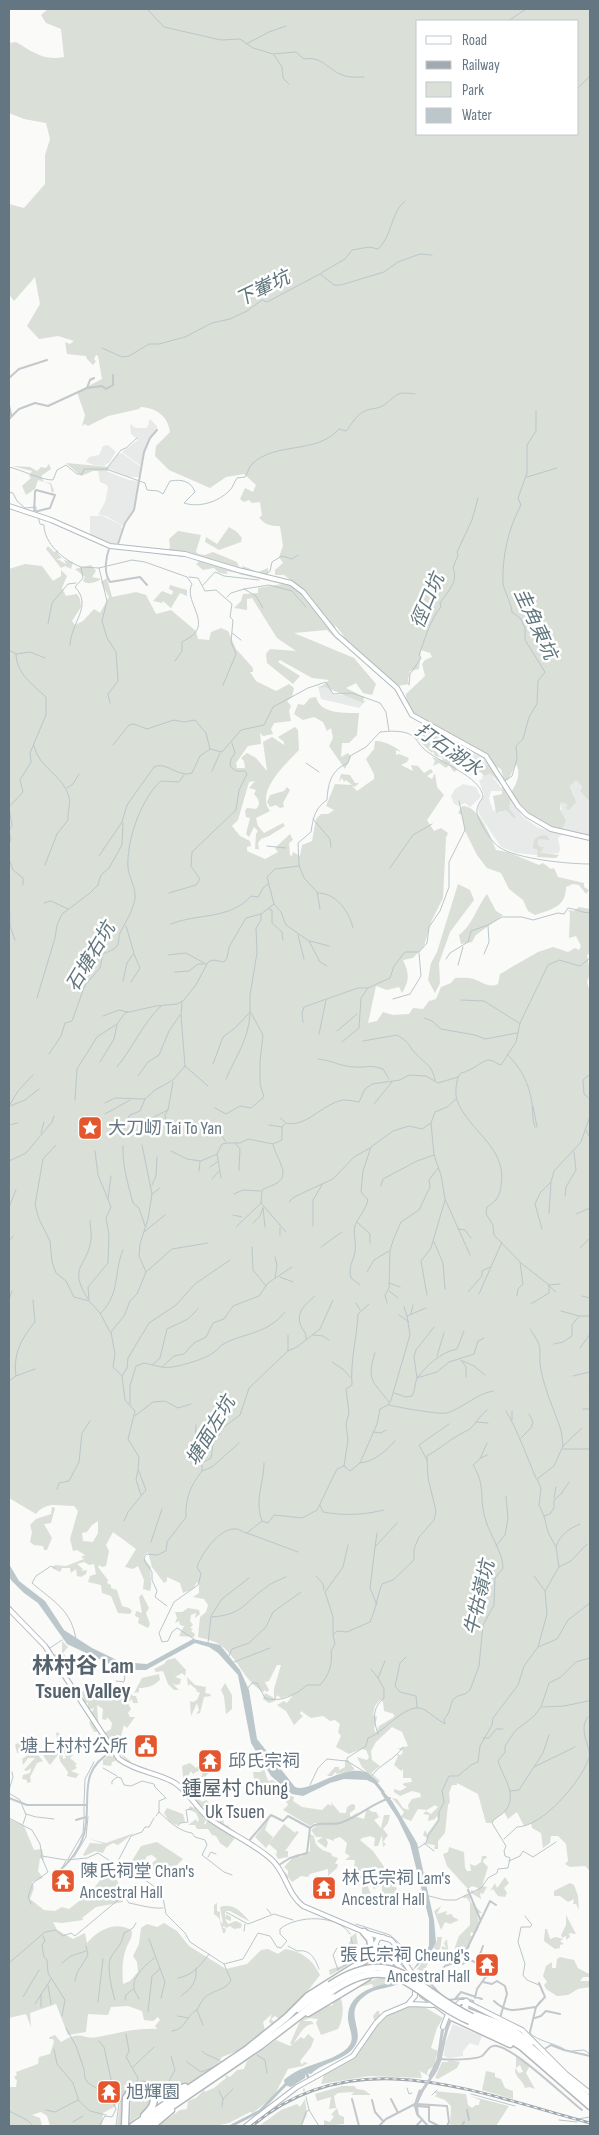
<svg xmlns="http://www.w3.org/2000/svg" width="599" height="2135" viewBox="0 0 599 2135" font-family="'Sofia Sans Condensed','Noto Sans TC',sans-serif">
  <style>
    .built { fill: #e8e9e9 }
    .green { fill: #dadfd7; fill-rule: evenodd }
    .water { fill: #bbc7cb }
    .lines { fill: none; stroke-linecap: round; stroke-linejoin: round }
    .stream { stroke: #bbc7cb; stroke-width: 1 }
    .canal { stroke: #bbc7cb; stroke-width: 2.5 }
    .river { stroke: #bbc7cb; stroke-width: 3 }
    .secondary-casing { stroke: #b3babf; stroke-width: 6 }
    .motorway-casing { stroke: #b4b9bd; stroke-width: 9 }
    .pedestrian { stroke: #c3c8cc; stroke-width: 2 }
    .minor { stroke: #c3c8cc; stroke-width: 2 }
    .tertiary { stroke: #c3c8cc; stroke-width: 3 }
    .secondary { stroke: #fff; stroke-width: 4 }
    .motorway { stroke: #fff; stroke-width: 6 }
    .rail-casing { stroke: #a2aab0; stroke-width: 3 }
    .rail { stroke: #fff; stroke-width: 1; stroke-dasharray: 4; stroke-linecap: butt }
    .motorway-bridge-casing { stroke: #b4b9bd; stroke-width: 9; stroke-linecap: butt }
    .tertiary-bridge { stroke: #c3c8cc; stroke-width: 3 }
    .motorway-bridge { stroke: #fff; stroke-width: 6 }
    .labels { text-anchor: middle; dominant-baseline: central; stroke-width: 5; stroke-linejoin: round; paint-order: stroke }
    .poi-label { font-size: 18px; fill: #657683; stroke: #fff; text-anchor: start }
    .water-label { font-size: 19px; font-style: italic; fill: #60757c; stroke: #fff }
    .quarter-label { font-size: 20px; fill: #57646e; stroke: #fff }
    .district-label { font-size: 22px; font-weight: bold; fill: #57646e; stroke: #fff }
  </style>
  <rect width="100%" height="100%" fill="#fafaf8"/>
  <path class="built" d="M150,419L157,426V429L150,437L141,466L122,452L138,440L131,434L130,424L136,428H147Z
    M108,445L116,452L109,463L104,466L94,465L86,462L89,457L99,455L103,446Z
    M122,453L141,467L139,477H129L107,468L118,454Z
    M98,471H106L129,480L139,481L133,510L123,526L106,516L98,515L105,502L108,488L107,485L100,482Z
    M90,516H103L121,525L122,529L117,545L90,537Z
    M328,685L333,695H349L366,701L359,708L321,699L318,686Z
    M460,745L480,755L489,762L493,778L504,791H491L489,799L493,810L501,813L508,795L522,816L537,827L562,835L558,838L560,848L559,853L536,855L516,853L501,847L479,814L478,807L484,795L479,781L482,779L483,774L463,764L465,759L454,746Z
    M576,779L582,785L580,791L590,802V836L562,830L561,802L568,805L569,810L574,795L570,786Z
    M463,784L476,787L481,797L470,807L465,803L459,806L454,804L451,796L455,789Z
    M453,2024L482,2036L478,2046L470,2043L463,2051V2056L449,2058L444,2056L445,2044Z"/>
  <path class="green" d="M48,9H590V802L580,791L582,786L576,780L570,786L576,802L569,810L565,808L568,805L561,802L560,809L566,821L561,831C535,821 527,814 511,792C517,784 521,773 516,764L508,780L504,781L501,769L497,767L499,780L510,787L506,794L511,796L509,809L516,817L514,818L506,810L496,813L493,796L502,794V786L490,773L485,776L480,771L482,763L474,762L476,758L486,765L493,763L481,750L458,739L451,741C436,730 405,716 406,694L425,676L422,664L425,660L432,657L430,653L421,650L419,669L410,671L408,680L409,684L398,686L345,641L343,635L335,625L338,641L327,630L294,633L354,658L376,684L372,695L363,693L356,683L346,688L364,697L363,703L325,687L320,688L329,680L312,678L280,660L278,662L300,676L293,684L267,663L266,654L270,649L296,651L277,638L252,598L247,599V610L234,608L241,601L243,594L258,593V588L282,584L239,574L243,566L258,572L268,568V578L287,581L304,591L284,575H275V570L283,563L279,557L283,546L280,526C271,526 264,525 259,517L262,516L260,502L252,503L249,500L244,502L240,499L245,488L253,492L256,485L244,474L226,477L210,488L169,470L155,456L156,446L170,432C168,416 156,408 141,407L139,409L108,416L88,426L85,424L82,426L85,415L77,392L102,379L98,356L96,355L94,359L96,361L93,365L87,359L86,356L67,354L65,342L70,344L74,341L58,336L39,339L27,326L40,304L35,277L14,301L9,294V204L24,208L45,184V155L50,139L46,123L24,119L9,113V43L16,42C33,52 43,61 64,57L61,29L46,23L41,15ZM418,21H578V134H418Z
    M66,463L109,467L108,471H93L81,476Z
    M49,464L51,469L41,476L44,482L51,483L54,491L52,493L50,484L38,480L35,489L26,495L22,486L31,478L29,476L32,471L12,466L30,467L37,471L41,467L46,468Z
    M229,527L237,532L242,538L241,542L219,550L205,542L206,537L217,544Z
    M178,531L201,535L196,551L198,554L205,555L213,552L237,562L239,567L237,568V573L226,571L228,574L219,573L214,568L203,570L196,564L201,559L191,554L181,557L174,554L170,556L160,554L163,549L167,553L170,547L169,539Z
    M48,546L54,552L58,550V554L62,558L57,559L66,564L64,560L73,562L71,569L65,566L61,568L46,549Z
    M25,564L42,566L53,581L61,576V570L67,576L62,588L66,596L77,594L80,599L81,607L72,621L75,625L83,621L94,609L100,613L109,597L101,582L107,578L112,597L136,592L146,595L156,614L171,610L196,631L198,639L209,640L211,632L221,628L228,631L236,649L253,668V672H250L256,681L276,691L289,684L294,688L292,697L287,701L291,706L289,711L291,721L274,723L271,729L273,734L263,736L260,733L261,744L248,746L236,763L237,768H245L244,761L241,758L247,753L256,758L267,771L263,742L272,737L284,745V742L278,737L295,727L298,730L299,750C286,764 255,791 270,811L256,818L258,826L264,833L283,823L285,826L269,836L261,839L258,843L259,849H255L256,834L258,831L254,827L249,837L246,834L250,818L246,817L245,811L247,808L256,809C262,803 258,799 254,794L256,790L249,788L255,781L249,782L238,820L232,826L240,836L250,841L251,846L247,847V851L265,859L278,852L275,848L290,834L293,840L289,843L290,855L292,856L293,852L300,856L302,845L312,841L316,819L321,814H328L334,810L326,806L335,784L352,785L346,780L344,782L342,778L339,782L341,774L350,775L355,783H359L355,787L352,786L357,791L374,779V774L366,759L374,749L375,741C381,740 396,746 401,752L396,750V755L399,754L409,758L407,762L401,765L413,771L411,765L418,766L424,773L431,769L433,772L427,776L432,779L435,773L437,787L444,795L427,820L434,831L441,828L448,833L446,838L443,898L431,922L424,946L413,958L403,960C409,973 410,980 402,993L399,987L387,990L376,986L368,1023L377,1021L383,1012L393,1015L409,1014L413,1008L423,1009L429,1001L436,999L441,987L451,983L455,978C462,978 470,977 476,980C484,983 489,988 498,984L500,974L538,952L553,947L568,952L575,948L579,950L581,946L576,936L569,938L570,913L568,910L574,911L579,907L590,909V953L587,955L590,973L587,982L590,993V1871L585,1866L570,1867L565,1864L568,1861L566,1844L558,1836H551L550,1843L543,1848L541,1833L532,1828L531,1823L524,1826L517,1812L508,1819L504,1812L491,1823H486L478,1794L457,1783V1785H452L449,1793L450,1802L448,1805L445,1833L438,1841V1849H434L435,1845L426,1844L427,1838L423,1835L425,1830L427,1834L438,1819L436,1816L435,1819L428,1821L429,1815L423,1814L426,1811L431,1814L438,1807L435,1805L427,1810L418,1809L411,1821L401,1817L404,1812L392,1798L397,1799L403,1808L409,1810L408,1805L412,1799L421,1797L420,1793L412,1791L400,1796L394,1792V1789L400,1791L407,1787L403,1785L404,1783L412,1782L411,1778H403V1769L401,1771L394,1765L398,1756L395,1754L401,1755L403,1752L402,1750L397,1749L408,1746L402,1732L392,1727L376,1742L371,1751L372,1760L380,1766L371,1773L380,1781L378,1783L372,1775L365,1773L366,1771L362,1767L357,1757L367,1760L369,1757L366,1750L361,1749L349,1754L336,1747L341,1736L338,1732L340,1724L335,1720L330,1721L323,1716L311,1718L301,1711L300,1714L303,1716L294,1725L286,1711L277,1705L284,1701L287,1703L293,1695L281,1698L277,1695L275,1701L269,1703L263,1699L265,1693L274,1698V1689L281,1665H277L269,1681L265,1682L269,1690L267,1692L264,1690V1692C245,1683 236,1655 220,1645C215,1641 205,1639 198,1637L200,1617L206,1612L208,1605L204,1599L193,1597L199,1593V1583L197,1582L193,1589L183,1593L180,1583L167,1577V1581L164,1583L152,1567L148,1552L143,1557L151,1567C149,1576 153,1582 150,1591L143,1589L144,1580L138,1566L133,1569L125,1567L136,1549L113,1532L106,1545L109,1551L106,1566L102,1567L99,1565L98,1567L108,1580L107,1583L111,1585V1588L117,1590L122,1606L129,1608L132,1611L130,1614L118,1613L111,1596L102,1593L101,1585L88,1582L90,1576L96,1574L94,1564L89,1565L84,1562L77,1564L83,1569L81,1571L87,1570L86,1574L81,1577L77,1576L76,1569L71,1573L70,1568H62L60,1572L52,1568L55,1565L66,1566L84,1559L81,1557L85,1555L77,1550L73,1551L70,1539L78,1511L74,1506C59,1506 46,1501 36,1514L9,1498V569ZM98,1521V1533L93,1542L83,1541L82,1533L87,1532L92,1525ZM380,1700L383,1702L384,1711L394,1714V1717L379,1726L376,1733L374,1729L377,1717L373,1715L375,1706Z
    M91,565L96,571L92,577L101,579C95,583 88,585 83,581L85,577L75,569Z
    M170,585L187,590V596L180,593L171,608L163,601L162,603L153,601L162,591L172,595L173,591L169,589Z
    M316,697C320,714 344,713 359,713L357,735L349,743H342L341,757L348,753L351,757L345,769L329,746L333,738L331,728L327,731L323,722L314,717L303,720L294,714L298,704L304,705L310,698Z
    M427,729L442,737L432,753L415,737Z
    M441,742L444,743L437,749V753C446,757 453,759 457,770L454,772L449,765L446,768L439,763L433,766L435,761L432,757L443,761L442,757L435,756L433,751Z
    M287,787L290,790L283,803L284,807L280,808L276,805L270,807L267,802L270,795L284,791Z
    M462,806C480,806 490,836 496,850L508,852L539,865L543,863L551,869L554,868L558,877L584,883V887L589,890L586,894L579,885L573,884L566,887C566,907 552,909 535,915L528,911L523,900L509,889L501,873L487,868L477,855L465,831L462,815L458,813Z
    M546,835L550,840L539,839L537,843L540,847H544L540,853L559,855L556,858L537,857L538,850L533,848L534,840L539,836Z
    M458,884L470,890L474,900L450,932L439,963L440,983L435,993L428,980L431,963L437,952Z
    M487,894L496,911L503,915L476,935L472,942L461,944L459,935C474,923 475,910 487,894Z
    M52,1507L55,1508L51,1523L44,1524L52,1538L47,1550H44L43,1546L34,1545L30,1542L32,1532L30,1525L36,1519L51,1514Z
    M142,1594L149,1608L146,1613L150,1624L148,1628L138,1623L139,1618L135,1616L136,1611L142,1613L139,1597Z
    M188,1608L199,1610L200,1614L195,1618L196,1613L191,1615L190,1621L193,1625L190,1628L193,1629L191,1631L195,1634L194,1637L179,1636L184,1626L180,1625L179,1621L175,1623L177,1618L175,1612H182Z
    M62,1641L68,1647L63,1653L66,1657L63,1666L68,1672L66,1677L57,1666L54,1670L49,1667L44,1670L40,1659L42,1657L44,1660L47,1659L48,1646L50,1647L51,1656L55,1654L63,1658L60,1655L62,1653Z
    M175,1658L186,1670L185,1676L182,1673L175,1677L181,1679L180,1684L176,1685L172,1683L179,1690H174L168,1684L163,1671L156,1672L154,1669L164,1664L167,1660Z
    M159,1674L160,1680C153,1686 148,1688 139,1688V1692L134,1693L142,1678Z
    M187,1677L195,1685L206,1687L205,1693L210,1694L211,1696L204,1697L200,1713L196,1714L199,1710L197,1703L191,1716L190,1701L193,1702L197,1700L200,1693L196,1691L197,1690L190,1684L188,1686Z
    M225,1683L232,1695V1709L226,1714L224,1696L221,1690Z
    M87,1688L91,1693L94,1690L105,1695L99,1700H101L109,1695L113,1696L112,1700H114L118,1698V1691L121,1689L125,1691L128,1690L133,1696H136L138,1703H133L132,1699L128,1703L131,1709L128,1713L130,1717H135L127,1728L124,1725L121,1736L123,1741L121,1746L125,1751L123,1755L131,1762L129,1763L122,1756V1753L115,1761L112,1762L111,1766L103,1765V1760L109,1755L113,1757L114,1755L110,1746L109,1752H105L104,1740L101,1742L103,1738L99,1737L101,1733L105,1737L104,1733L111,1729L112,1723L107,1717L106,1720L102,1719L103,1709L97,1705L99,1731L94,1732L89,1722L95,1721V1718L91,1714L94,1708L88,1710V1703H84L81,1692Z
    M56,1732L60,1734L61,1739L70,1746L69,1748L73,1755L70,1758L77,1764L75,1765L77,1768L71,1771L79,1774L76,1778L67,1776L68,1772L60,1761L59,1755L62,1752L63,1759L66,1758L65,1754L61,1751V1746L58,1745Z
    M28,1735L30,1739L27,1742L31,1746L39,1743L40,1746L33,1749L43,1761L37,1763L30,1777L31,1782L27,1783V1780L22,1779L23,1775L30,1773L31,1768L27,1771L24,1770L35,1758H28L23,1765L22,1759L32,1752L17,1753L15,1745L20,1741L21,1745Z
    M46,1747L57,1752L61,1751L50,1765C46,1759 39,1754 46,1747Z
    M345,1760H348L355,1770L337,1774L335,1772L332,1776H327L335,1767H339V1770L345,1767Z
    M202,1762L200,1766L211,1770L205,1777H201L203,1772L198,1771L193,1774L191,1771L188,1776L183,1777L182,1766L190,1763L196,1768Z
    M263,1766L268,1781L273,1780L285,1791L277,1793V1798L267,1792L270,1790L269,1786L262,1787L254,1779L253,1772H261Z
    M288,1795L294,1797L293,1801L302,1807L322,1810L328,1804L332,1806L331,1802L340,1813H346L347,1807L352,1804L355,1805V1809L350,1813V1817L359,1812L356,1815L357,1817L364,1819L367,1808L372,1812H376L379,1817L374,1820L381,1828L384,1815H390L388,1823L383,1829L388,1835L383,1842L386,1844L383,1847L382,1835L378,1846H374L375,1838L370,1836L362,1838L360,1840L373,1851L392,1878L403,1873L394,1886L397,1888L395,1892H398L397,1898L383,1902L381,1876L378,1880L379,1886L374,1889L371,1885L372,1883L367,1885L374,1901L371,1908L368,1897L357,1901L358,1898L362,1896V1886L356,1877L358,1875L354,1867L355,1860H345L350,1856L345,1853L347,1843L340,1837L334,1839V1841L326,1838L328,1843L326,1848L317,1841L323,1837H316L311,1830L320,1823H315L310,1826L283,1810L288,1805L284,1797Z
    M197,1797L202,1802L206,1800L209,1802L197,1811L203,1814L204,1819L206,1816L208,1818L204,1823L205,1825L209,1817L215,1819V1825L222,1828L219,1823L223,1817L224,1824L229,1826L231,1835L235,1838L227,1848L220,1843L216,1836L212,1835L208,1829H197L195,1825H188L196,1819L197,1822L199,1820L196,1813L188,1809L190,1806L194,1808L193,1799Z
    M167,1808L183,1814L185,1821L176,1825L169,1821L164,1813Z
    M270,1817L265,1830L273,1837L270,1842L284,1824L295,1833L296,1831L299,1832L285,1851H288V1857L278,1859L276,1855L277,1851L269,1844L266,1848L255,1837Z
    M9,1819L24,1826L34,1850L42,1849L44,1860L40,1858L38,1871L43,1878L32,1882L34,1888L30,1899L44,1910L55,1911L62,1907L69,1909L92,1891L104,1875L108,1877L109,1872L115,1875L120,1888L130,1897L128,1899L122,1898L123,1902L96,1907L82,1918L83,1920L62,1923L53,1922L57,1930L73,1939L85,1933L87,1943C98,1930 116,1920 132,1931C132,1938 130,1940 127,1946C122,1958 122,1971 123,1984L130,1981L138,1972L137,1962L133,1956L139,1944L141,1928L147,1924L157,1927L164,1923L177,1931L189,1946L226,1969L247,1964L261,1950L268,1949L278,1954L285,1949C303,1952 312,1959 320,1975L303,1997L279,2019L275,2016L271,2019L274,2022L271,2024L269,2022L272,2014L263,2022L265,2031L240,2050L222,2057L216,2066L184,2086L179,2088L131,2087L123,2126H117L120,2104L118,2100L115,2101L116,2106L103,2113L102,2126H50L47,2116L41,2112L32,2115L40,2118L42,2126H9V2087H16L17,2081L14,2077L17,2075L16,2072L38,2064L39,2057L50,2054L54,2042L53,2039H49L50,2037L55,2035L61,2042C83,2029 81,2040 98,2037C118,2033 136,2028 157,2029L155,2026L160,2020L158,2017L153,2021L144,2020L142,2011L128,2006L111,2007L108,2015L88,2014L86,2032L68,2035L56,2004L30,2013L31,2027L26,2014L9,2018Z
    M134,1833L118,1845L113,1843L106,1847L103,1853L95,1851L85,1856L83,1855L90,1843L104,1844L90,1839L106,1843Z
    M310,1834L314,1836C315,1847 321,1850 331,1853L332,1856L338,1858L335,1864H338L337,1868L328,1876V1869L310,1874L308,1877L301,1876L292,1882L288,1877V1882L285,1884L281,1869L288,1875V1871L284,1867L295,1855L299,1854L300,1857L310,1851Z
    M157,1842L183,1859L172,1870L158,1876L150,1865L157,1859L152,1855L147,1856L142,1865L130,1864L141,1846Z
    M449,1847L464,1852L465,1868L467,1871H471L470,1864L475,1866L481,1862L482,1856H486L487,1858L484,1859L483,1862L488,1867L482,1886L487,1887L483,1894L480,1893L481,1899L471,1893V1890L476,1892L478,1888L472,1886L468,1889L447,1866L443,1854L448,1852Z
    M505,1877L509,1883L504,1888L507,1893L505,1897L498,1896L493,1889L490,1891L495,1883L497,1888Z
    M570,1883L574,1885L578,1896L579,1910L576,1904H573L574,1899L568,1902L560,1896H554V1891Z
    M464,1895H470V1901L482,1913H478L477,1916C480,1923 480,1928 475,1934L471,1932L470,1935L474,1938L470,1940V1947L456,1958L450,1956L451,1953L456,1950L455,1947L459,1936L470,1925V1903L467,1898H463Z
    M217,1903V1911L220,1912V1921L223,1924L220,1907C234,1902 243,1914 250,1922L230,1911H225V1918L226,1914L231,1917V1921L225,1919L228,1924L236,1921L242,1924L241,1928L234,1929L230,1926L226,1928L224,1926L222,1927L226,1929L225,1933H223L219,1918L214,1914V1905Z
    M441,1906L437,1914L447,1911L446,1915L452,1914L453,1917L459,1920L450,1924L445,1922L441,1930L434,1911Z
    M566,1915L576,1934L569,1933L570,1937L566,1940V1936L562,1938L561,1935L566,1925Z
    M545,1929H547L550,1939L556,1937L563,1939L560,1941L564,1944L560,1945V1948L555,1949L544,1941Z
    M356,1933L358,1945L356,1950L357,1952L359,1950L360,1961L353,1959L347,1966L330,1975L329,1970C337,1966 348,1967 352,1956L353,1958L349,1949L346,1951L352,1936Z
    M437,1937H442L440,1950L442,1951V1946L446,1948L444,1943L447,1939L448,1949L451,1951L449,1955L437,1953L436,1958L432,1956L426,1967L428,1972L426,1976L417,1969L431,1951L436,1950L433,1947L437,1941Z
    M560,1957L574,1960L578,1968L589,1974L590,1977H583L580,1981H590V1987L578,1989L568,1995L557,1996L546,1989L544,1985L547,1982L543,1976L546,1966L552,1962V1968H556L557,1959Z
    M383,1977L400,1982L373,1987L372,1984L359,1987L363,1983Z
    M337,1997L341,1999C344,2009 343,2020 338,2029L321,2035L316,2023L318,2019L309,2018L303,2021H311L314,2024C303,2024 299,2036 293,2044H290L300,2021L319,2008L333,2005V2000Z
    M415,2006L426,2008L443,2018L437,2028L431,2048L438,2051L434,2066L428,2070L427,2075L420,2071L422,2078L370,2076L321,2084L325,2071L357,2052L376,2026L373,2016L377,2011H379L381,2019C392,2011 402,2008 415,2006Z
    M308,2034L314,2039L311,2047L300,2061L302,2065L304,2062L308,2063L303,2066L288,2069L274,2096L253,2113L250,2112L229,2123L215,2126H158L180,2110L187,2109L188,2101L196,2098L204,2090L205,2092L214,2088L226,2078L225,2075L230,2077L237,2070L244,2069L247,2061L276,2040L290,2046L301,2037L304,2039Z
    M516,2057L530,2065L526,2073L535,2089L529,2087L525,2088C523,2080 514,2077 515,2068L519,2073L523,2072L520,2065L516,2068Z
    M450,2060L460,2062L457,2068L438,2079L435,2078L442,2062H447Z
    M486,2071L495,2073V2077L501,2079L505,2088L513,2091V2099L482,2090Z
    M342,2086H354L357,2089L364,2090L371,2095H351L354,2092L338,2093L334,2096L336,2108L329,2109L331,2097L317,2101L315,2094Z
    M138,2090L149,2092L152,2101L146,2111L130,2122L131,2095Z
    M434,2091L466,2094L468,2105L472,2108L476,2105H479L480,2100L470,2096L509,2106L496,2126H450L451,2106L445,2100L434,2096L437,2095Z
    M305,2099L307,2114L302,2126H259L281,2110L297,2104L300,2107Z
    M337,2108L339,2115L344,2117V2124L324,2126V2120L330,2122L334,2116L331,2115Z"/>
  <path class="water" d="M9,1564L19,1581L45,1601L64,1630L92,1648L121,1662L147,1664L193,1639L220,1645L240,1670L249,1690L257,1739L295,1787C312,1795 357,1750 378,1783L377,1785L367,1780L344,1779L330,1783L303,1796L292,1794L271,1776L251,1743L238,1675L218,1653L209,1647L195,1643L146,1670H129L116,1667L67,1644L38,1603L24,1593L11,1580L9,1576Z
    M382,1790L392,1801L417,1843L434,1920L436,1942L430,1954L412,1971L429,1946V1919L410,1844L398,1819L381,1793Z
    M402,1982C392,1989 376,1987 366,1995C342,2012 364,2028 356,2044C347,2061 324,2061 311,2074L306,2073L305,2078L291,2087L285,2085L284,2080C302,2064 325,2064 344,2051C357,2041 350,2033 348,2020C346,1991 380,1983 402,1982Z"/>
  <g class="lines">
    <path class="stream" d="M147,9L164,27L221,40L240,39L253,48L273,54L296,52L304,59C321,56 327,68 340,74C348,78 356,77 364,77
      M508,21L526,9
      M246,44L269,32L286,26
      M274,55L282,67L283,78L289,84
      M578,88L590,76
      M321,273L345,259L352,250L369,247L378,249C393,235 390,213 405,201
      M102,348L122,357L129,356L149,344H159L185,337L212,323L230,319L247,311L262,300L267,302L320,274L334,285H341L384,272L398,262L420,254L432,255
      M9,467C22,470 41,480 53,480L57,470L66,465L77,474H82L84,469H106L145,483L147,490L158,491L163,494L170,481C182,479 191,481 195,492L184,503C199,508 218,502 229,491C233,488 234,482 237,478L245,477C248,473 249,467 252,464C276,441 316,455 339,429L346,431C352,424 356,415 365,411C371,408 379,409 384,405C398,395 395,391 415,394
      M107,468L121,450L126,448L137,438
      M527,477L557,468
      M9,492L13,493L17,501L25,508L36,507V511
      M38,517L40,524L44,525C44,543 63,560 81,567L83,578L75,587C93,606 71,622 70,645
      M81,567L99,568L107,601L102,621L107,638L116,652L118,681L108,694L110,703
      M99,568L132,560L145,562L187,577L192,584C184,600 207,618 195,633C192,637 185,640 182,642V651L175,661
      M267,573L270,571L272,562L282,556L292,559L298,555
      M189,577L198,578L205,591L216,590L232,604L230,617L233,620L231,642L236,654L223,685
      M203,585L215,572L224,576L259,580
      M244,589L269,585L292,591L306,607
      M227,597L231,593L244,589L256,596L263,608
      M48,624L52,603L68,584L76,583
      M232,633L241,640
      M9,650L16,654L30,652L45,658
      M409,685L410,674L421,658L419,655C424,642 431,617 441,607L440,603C447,592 459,582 453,568L458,555L457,552L472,520L478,498
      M113,745L129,725L134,724L147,729L174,720L184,722L195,720L206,733L210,749
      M34,746C39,769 63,774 69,797C71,804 67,813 68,820L57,834L45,865
      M306,763L319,772
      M212,771L220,753
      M504,781L512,776L517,759L516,746L523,739L529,717L537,704L538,681L545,672L525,640V628L521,619L512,612C511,602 504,591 503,583C502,557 508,529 521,505L518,498L527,473V445L536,431V411
      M67,788L73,784L79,774
      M9,807L23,792L20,780L31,762L30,753L46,715V697C33,685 16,673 16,654
      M9,808L12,825L9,831L11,839L9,844
      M313,819L330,839L331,847
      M267,846L286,848
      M99,856L122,822L127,805L154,767C167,761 178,778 192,773L200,756L210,749L222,752L241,730L264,725L273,707L308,688L326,682L333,694L352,693L380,703L386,712L389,731
      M9,859L13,870L23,878V885
      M390,868L413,835L432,824
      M9,885L10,926L15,940
      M169,893L196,885L200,879L191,866L192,852L236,810L239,790L247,774L245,771H236L230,766L231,759L235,753L232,743
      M318,893C336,893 349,911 353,928
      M44,903L51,901L68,909
      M274,904L281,912L286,925L309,941L320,962L327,966
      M269,909L272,910V923L282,932L283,940
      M320,909L317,892L304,878L299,865L298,843L311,832C313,818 315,808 327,800C328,783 331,770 348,763L350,756L366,747L380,732C389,731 403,730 411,735C417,738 419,745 424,749C438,762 482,777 483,797C475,809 475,812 482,825C486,832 492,842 499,847C516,859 568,864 590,864
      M171,924C198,913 230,920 251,896L258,897L263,888L268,884
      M298,935L304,959
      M310,941L329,946
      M484,954L489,942L488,926
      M168,955L186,953L206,964
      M446,959L450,953L468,942L471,931L488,925L502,917H522L533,920L558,913L564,914L568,908C577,909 581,913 590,913
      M458,965L463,947
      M175,972L189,971L198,964H204
      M123,981L127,963L134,953L126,926
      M131,982L140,968L134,954
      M37,998L55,938L57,925L62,914L90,893L98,885L101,875L109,868L122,845L123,823
      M393,999L410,994L421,976L419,953
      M461,1000L484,1001L519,1023
      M103,1016L119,1010L128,1012
      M424,1018L432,1021L441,1029L475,1035L485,1039L517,1033
      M303,1022L302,1013L304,1007L358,988H368L390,978L394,966L405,952H419L427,943L429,927L440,911L449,887V862L465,830L459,801
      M337,1031L357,1014
      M319,1034L326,1000
      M363,1041L397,1035C412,1044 407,1045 417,1055C427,1066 431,1063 435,1080
      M342,1042L359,1028L361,998L368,988
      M49,1054L61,1036L65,1023L72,1021L85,985L100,968L103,954C107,952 114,950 116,947C120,943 118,937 120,933C125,923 134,909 135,898C136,887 129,878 128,868C126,842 141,798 161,781L179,782L184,775
      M507,1054C521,1068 529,1083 532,1103C533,1112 532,1119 535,1127
      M318,1059C331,1060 342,1067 355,1067C368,1068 368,1064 383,1069L389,1079
      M100,1062L114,1039L117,1025
      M213,1064L223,1037L236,1027L250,1012
      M185,1066L208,1086
      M117,1067C133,1048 142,1024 161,1006
      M590,1074L583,1080L584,1094L590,1099
      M138,1076L148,1062L159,1055L169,1031L180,1015
      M458,1077C456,1084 455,1093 457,1100C468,1131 508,1147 501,1186C500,1197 495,1202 487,1207L486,1214L493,1225L494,1235L520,1262L523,1284L518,1289L517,1296
      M226,1079C236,1056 249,1039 250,1013
      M456,1099L447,1107L435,1112L431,1123L434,1155L441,1175L445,1199L470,1255
      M75,1100L77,1069L97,1037L117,1024L125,1013L156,1006L177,1004L183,1001L196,985L208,962L213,960L224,962L227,958L229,947L246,918L261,914L274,904L267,877L275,869L299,866
      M105,1103L115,1098L145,1099
      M374,1104L392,1082
      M9,1106L18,1091L33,1075
      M10,1106L25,1100L39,1089
      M533,1106L537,1127
      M215,1108L226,1114L240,1106L251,1108L264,1097L260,1084V1061L263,1035L250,1011V995L257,953L256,928L261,920V914
      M105,1114L130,1100
      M152,1118L168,1110L173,1082
      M280,1118L285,1122
      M194,1123C206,1126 220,1130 226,1142
      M166,1124L165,1115L168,1110
      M9,1125L18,1123
      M269,1125L282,1127
      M120,1129L130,1115L140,1111L145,1099L155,1090L173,1080L185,1066L181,1015L182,1002
      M586,1130L590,1138
      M41,1133L44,1122
      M235,1143L240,1149L239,1170
      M56,1145L43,1159L35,1205L39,1219L50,1241L52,1262L56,1273L66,1281L74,1297L89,1301
      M123,1146C122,1165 128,1184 133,1203L139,1208L145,1226
      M171,1151L187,1159L201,1161L217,1154L222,1144L227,1143H240L248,1139L273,1144L282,1140V1127L286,1123C306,1128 322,1104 343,1100C348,1100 354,1101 359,1102L365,1089L372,1084L400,1080L409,1075L426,1076L438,1083L458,1077L461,1073C473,1071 483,1059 490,1060C495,1061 496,1064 501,1065L516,1042L520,1023L548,965L559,960L580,966L590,958
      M217,1154L221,1178
      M9,1161L26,1153L52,1122L54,1116
      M210,1167L217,1162
      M199,1171L200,1162
      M212,1179L219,1171
      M152,1185L156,1176L157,1157
      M381,1186L383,1179L417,1161L434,1155
      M152,1194L160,1188
      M234,1194L243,1190L260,1191
      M565,1196L566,1187L576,1170L574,1152
      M108,1199L111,1176
      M289,1202L294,1197L333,1179L354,1157L370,1148
      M261,1203L286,1232
      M9,1207L16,1190
      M263,1208L265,1227
      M549,1213L551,1183
      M576,1214L590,1208
      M233,1215L242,1217
      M357,1222L370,1234V1243
      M253,1223L260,1216L263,1208
      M313,1226V1200L322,1185
      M236,1227L261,1203L262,1190C267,1187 272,1186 277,1183C292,1174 274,1155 273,1144
      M280,1228V1235
      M458,1229L465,1230L471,1238
      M542,1229L535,1204L540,1193L551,1182L554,1171L581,1142L590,1116
      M144,1232L165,1215
      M9,1242L13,1236
      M434,1242L443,1263L445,1289
      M252,1247L253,1270L266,1286
      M321,1247L342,1232
      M580,1248L590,1238
      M521,1263L549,1285V1293L531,1304
      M146,1272L172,1249L208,1243
      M367,1272L374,1260L389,1251
      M280,1277L293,1282
      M275,1278L277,1266L275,1257
      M389,1283L400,1287
      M360,1285L351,1278C348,1268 353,1261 355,1252C357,1242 351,1230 357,1221C362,1213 365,1210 368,1200L361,1192L363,1171L371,1147L393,1131L409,1126L422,1129L431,1123
      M549,1285L560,1284
      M549,1286L556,1292
      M389,1291L398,1298
      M468,1292L482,1276V1271L490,1267
      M479,1294L502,1242
      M427,1295L421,1261L431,1248L445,1200
      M582,1296L590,1298
      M88,1299C67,1266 87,1268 91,1240C92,1234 90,1226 90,1220
      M9,1300L12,1291
      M89,1300L88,1287L108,1263L109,1235L106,1218L111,1207L98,1175L95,1151
      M90,1302L100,1313L110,1332
      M356,1303L360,1310
      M387,1303L385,1295L389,1288L390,1250L394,1238L401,1222L419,1210L430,1187L429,1180L438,1168
      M404,1307L407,1316
      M561,1311L579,1316H590
      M101,1313C121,1292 113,1274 123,1250
      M411,1314L413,1305
      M399,1315L409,1322
      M434,1327L416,1350L414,1357L417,1378L437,1372L449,1362L474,1354L478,1341L484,1338
      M530,1329C546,1352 537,1348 541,1370C545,1390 553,1408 560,1427C562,1432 562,1440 563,1446
      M288,1335V1351
      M313,1335L323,1336L329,1340
      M306,1339C306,1333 305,1333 302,1328C294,1313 305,1305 315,1296
      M554,1344L563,1342L572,1336V1325L579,1316
      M580,1348L590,1334
      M375,1353C366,1381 373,1381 389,1402
      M437,1356L444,1333
      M461,1360L466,1367V1377
      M463,1361L474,1366L485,1375
      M332,1362L344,1370L350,1377
      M153,1364L160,1358L167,1329L188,1319L198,1309
      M162,1367C172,1370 205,1359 213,1353C218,1350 220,1345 225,1343C248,1332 267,1334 285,1312
      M16,1376L35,1369
      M122,1376L127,1368L128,1358L149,1323L176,1305L195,1284L230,1260
      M573,1376L590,1372
      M9,1381L16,1376C13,1354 21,1339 35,1322L33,1300
      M589,1390H590
      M394,1393L406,1397L412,1396C416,1390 414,1382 418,1377C427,1365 441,1352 457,1349L464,1331
      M130,1404V1386L136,1366L144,1363L162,1367L174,1356L184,1354L194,1343L206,1337L213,1323L224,1319L233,1306L259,1296L268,1283L292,1267
      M389,1405C396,1407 441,1415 447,1413C463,1408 476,1394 493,1391
      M583,1409H590
      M506,1411C519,1433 526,1455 536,1478
      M135,1416L153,1402L165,1401L178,1408L191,1404
      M512,1420V1411
      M476,1422L488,1423
      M196,1425L195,1444L202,1463
      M373,1432L381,1433L386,1430
      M521,1438L531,1428L533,1422L529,1414
      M563,1449H590
      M481,1458L487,1455
      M427,1460V1456C438,1450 447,1442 457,1436C461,1433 468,1431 471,1428C477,1422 480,1415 487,1410
      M360,1463C374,1462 386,1451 395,1441
      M344,1466L350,1471L360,1463L377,1424L380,1409L388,1405L391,1400L410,1335L407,1316L426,1308
      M344,1466L348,1440L346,1424L349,1413L346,1389L352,1385C350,1361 357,1338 358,1314L369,1304
      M138,1470L136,1480L141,1495
      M202,1471L212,1467L239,1443
      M57,1489L59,1483L69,1481L79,1462L82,1433L90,1421
      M554,1498L556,1487
      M320,1505L323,1512C343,1516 364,1515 384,1510
      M544,1516L550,1514L554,1508V1500L561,1494L569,1482
      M124,1521L128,1512L146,1490L138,1469L139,1457L128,1439L135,1411L125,1400L122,1376L113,1367L115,1354L111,1332L124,1316L130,1301L137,1294L146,1272L139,1256L140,1244L148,1219L152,1194L142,1145
      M262,1521C254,1500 264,1483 264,1463
      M247,1533L298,1552
      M151,1542L162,1509
      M496,1546L505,1535L508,1518L506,1496
      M375,1547L377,1533
      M556,1547C560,1534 569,1529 580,1524
      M559,1567L571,1561L587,1544
      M55,1568L51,1566L36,1576L32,1583C53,1601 72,1610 76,1640
      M316,1576L323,1584L324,1590
      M534,1576L545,1591
      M9,1605L12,1608
      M377,1605L370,1588L375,1547L397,1523
      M167,1606L155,1597L157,1591L152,1580V1572L145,1562L144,1557L147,1554L157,1555L166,1551L167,1542L186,1517C185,1498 191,1485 202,1471V1463L211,1458L213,1444L224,1427L240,1415L249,1388L288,1351L297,1347L320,1329L333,1300
      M211,1616L222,1599L249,1578
      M333,1634V1617L325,1592L343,1567L348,1545
      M194,1639L177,1628L172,1632L168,1641L162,1642L159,1633L174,1602L198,1585L201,1574L197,1567C201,1554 220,1527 236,1529C240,1529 243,1533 247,1533L262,1521L268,1523L274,1515L302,1518L317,1510L337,1469L344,1466
      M208,1643L211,1617C242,1615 243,1604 265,1588C271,1583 279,1580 286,1577
      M538,1647L557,1639L568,1620L590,1603
      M50,1648L62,1640
      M229,1656L232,1649L249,1643L266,1627L273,1612L301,1592
      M406,1657L400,1663L395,1686L400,1692L416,1696L417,1707
      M71,1661L87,1659
      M234,1662L270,1648
      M371,1669L378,1678
      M116,1681L124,1682L125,1675
      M248,1688L252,1683H257L265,1698C280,1703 296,1695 307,1685H320C329,1676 333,1663 331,1651L335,1644L333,1635L337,1631L347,1632L370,1622C376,1609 377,1597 382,1584L393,1580L414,1560V1549L419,1537L434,1520L436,1511L428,1478L427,1460L419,1445L449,1424
      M543,1707L564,1706L588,1701
      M378,1734C373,1719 372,1708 384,1698V1689L378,1678L385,1661
      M483,1738H489L496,1729H503
      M534,1767L575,1747
      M103,1768L117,1776
      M368,1774L347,1761V1758L366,1746L368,1738C384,1733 408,1699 425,1710C431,1714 438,1720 445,1724L444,1719C455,1708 445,1698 465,1694L470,1690L479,1666L483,1625L494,1605L495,1578L503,1568C503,1552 489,1534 485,1518C479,1497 486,1486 473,1465L480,1459L487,1443
      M371,1777C379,1764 395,1760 403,1747
      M112,1784V1781L117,1777L121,1778L124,1785L131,1786L142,1781L154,1784L155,1787L166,1798L159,1801V1812L156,1816
      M310,1785L318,1768L327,1759L346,1761
      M9,1790L13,1777L12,1772
      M510,1791L519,1790L521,1787L543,1753L549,1735
      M9,1793L20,1800L26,1815L23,1824
      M84,1804L85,1779L94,1762
      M159,1812C169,1821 178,1831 192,1833L195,1837L205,1840L207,1845L202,1855L224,1872L232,1875
      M26,1814L36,1817
      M84,1816V1806
      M37,1817L54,1819
      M9,1818L32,1830L40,1844L42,1856L66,1860L87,1858L98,1853L113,1863L117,1870L141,1877L162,1892L166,1914L185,1933L190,1942L224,1964L243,1959L258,1933L270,1936L277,1947L281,1948L287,1941L280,1934V1929C297,1915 338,1914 350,1934
      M178,1826L180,1823L188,1822L186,1810L192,1809
      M504,1839L517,1827C542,1827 581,1782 589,1758C592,1747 577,1731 588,1717
      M424,1843L434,1851
      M418,1848L426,1843L428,1836L439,1820V1812L444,1802L442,1791L449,1776H458L471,1765L478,1762L480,1746L492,1725L493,1718L518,1685L524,1666L538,1647L547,1614L545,1591L559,1567L556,1547L548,1532L544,1516L539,1505L541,1488L537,1479L554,1466L563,1446L582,1428
      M74,1857L86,1837L88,1817
      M208,1857L211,1852L216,1854
      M68,1859L83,1833L84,1819
      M118,1861L131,1836L142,1832L145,1827H149L154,1818
      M119,1861L124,1865L143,1867L144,1879
      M509,1861L520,1856L523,1851L533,1857L556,1842
      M62,1868L66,1861
      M429,1896L445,1900H456L481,1888L488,1878L497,1873L498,1869L508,1868L510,1858L505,1856L504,1851L506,1846L492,1823C494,1817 502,1816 506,1810C518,1794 502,1776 498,1761L505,1752V1746L515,1731L534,1716L541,1707L549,1683L561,1677L576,1662L590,1658
      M31,1904L28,1897L33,1883L48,1872L41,1856
      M267,1909L271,1914
      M226,1912L248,1924L274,1914L293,1920
      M525,1916L532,1925L530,1927H521L518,1942L525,1964L523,1975L527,1980L539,1985
      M356,1924L390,1935L401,1945
      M244,1931L245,1924
      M43,1936L45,1941L42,1945L44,1957L47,1960L48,1973L65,2000L62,2016
      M351,1937L354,1952
      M149,1939L165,1982L161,1998
      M288,1946L297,1951C310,1949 315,1958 319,1969
      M337,1948L333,1955L338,1970
      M403,1949L405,1958L412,1969
      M354,1953L356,1961
      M9,1963L45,1932L56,1930L63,1936L71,1933L75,1936L118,1900L126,1899L129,1903C140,1905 152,1909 163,1908
      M62,1963L71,1956L86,1951
      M337,1970L355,1959
      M412,1970L418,1974
      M178,1978C192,1976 201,1965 209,1954
      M75,1981L77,1973L88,1955L86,1946
      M48,1985L51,2004
      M181,1996C192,1988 197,1982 196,1968
      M23,1997L39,1970
      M139,1999C138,1995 134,1992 134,1988C132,1976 146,1965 154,1958
      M115,2000C112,1992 106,1964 111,1957C117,1947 121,1947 124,1933L133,1928L136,1923
      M125,2000L126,1995L133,1989
      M98,2002L103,1959
      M35,2004L51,1979
      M41,2007V1995
      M535,2008L540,2001
      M197,2010L203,2025
      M148,2012L152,1976L160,1969
      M178,2016L188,2018
      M66,2028L76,2046L84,2069L85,2078L88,2083L96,2088
      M172,2031C186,2030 186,2015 197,2010C201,2003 203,1997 210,1994C218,1989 227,1989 231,1980L224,1964
      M530,2033C537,2041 554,2043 564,2049
      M126,2034L129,2051L126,2057L138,2078L137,2082
      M54,2049L57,2064L73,2083L79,2101L90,2111L106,2115
      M202,2051C207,2057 216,2056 222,2063
      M572,2051L584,2050L590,2054
      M257,2055L265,2060L267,2073
      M187,2062L201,2072L217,2066
      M133,2067L154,2047
      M168,2083L175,2070L171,2056
      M407,2088L409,2094L412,2093
      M304,2089V2091
      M219,2091L223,2099
      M471,2094L515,2106
      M432,2095L437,2090
      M493,2096L500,2098
      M306,2097L309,2110L319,2126
      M222,2107L223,2099L233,2089
      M46,2110L55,2112L78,2100
      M9,2111L27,2120L33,2126
      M578,2119L590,2117
      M559,2120L577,2122
      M73,2122L83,2116
      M99,2126L105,2116L112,2117L116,2109L113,2102L117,2097L115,2088L112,2084L104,2047L99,2041
      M116,2126L119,2103L123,2098
      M301,2126L306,2112L309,2110
      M587,2126H588"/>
    <path class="canal" d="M307,2074L308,2077"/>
    <path class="river" d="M375,1782L383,1792
      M231,2126L260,2111L287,2083"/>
    <defs>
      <path id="secondary" d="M9,506L51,520L110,546L185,554L238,570L291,583L303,592L337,635L397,688L412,715L486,756L518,806L527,815L551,829L590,838
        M9,1609L45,1646L119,1759C136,1772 157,1772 175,1783C189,1792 197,1809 210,1819C229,1833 253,1843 271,1859C286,1872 287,1894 303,1906L364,1932L391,1940L398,1948L402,1959L416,1979
        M383,1937L378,1939L375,1945L381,1957L393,1961L398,1958L400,1953
        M394,1961L408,1975
        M422,1995L452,2017
        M409,2003L415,1996V1987
        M453,2009L460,2002H466L522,2030L566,2074L590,2093
        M443,2027L448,2014
        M246,2126L297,2087L353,2056L376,2023L385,2014L409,2004L433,2005"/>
      <path id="motorway" d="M364,1932L370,1939L372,1950
        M379,1970L393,1961
        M458,2008L510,2028L530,2043
        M298,2009L330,1985
        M465,2009L466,2002
        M308,2013L368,1977
        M452,2017L510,2044
        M472,2017L503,2030L526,2043L590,2100
        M470,2021L501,2034L522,2047L590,2106
        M143,2087L152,2092C157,2103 151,2109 144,2116
        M125,2126L126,2098L133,2087C150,2080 165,2097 185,2087
        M133,2126L246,2050L287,2017L308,1996L365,1960L375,1946
        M143,2126L260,2046L332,1991
        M152,2126L171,2110"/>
    </defs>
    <use href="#secondary" class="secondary-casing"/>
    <use href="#motorway" class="motorway-casing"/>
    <path class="pedestrian" d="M467,2110L469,2120
      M462,2126L464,2122"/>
    <path class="minor" d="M9,378L19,369L47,360
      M87,388L102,386L106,389L113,385V375
      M9,405L11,415
      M9,419L19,409L35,403L48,406L87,388L90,380L94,378
      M34,513L35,492L36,490L55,495L50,508L34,512
      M110,546C106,556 103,572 110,582L140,577L147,585
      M117,547L125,523L134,510L144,452L150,438L157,430
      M9,1798L27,1805H86
      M76,1820L86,1817
      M310,1828C318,1820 330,1826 340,1823C359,1817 372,1803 390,1798
      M248,1842L271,1815L283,1821L288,1816L310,1828
      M279,1865L290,1858L307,1853L310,1828
      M55,1874C68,1865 80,1849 84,1834C93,1801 75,1771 113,1751
      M468,1890L480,1919
      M456,1962L462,1964L470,1960L477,1963L483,1946
      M483,1982L492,1984L497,1981L505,1986L507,1994L500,2018
      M441,1995L429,1982L445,1966L456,1962L465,1953L490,1901L496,1905
      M475,1998L477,1989L487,1975L476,1966L477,1963
      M455,1999L461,1992L482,1999
      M449,2000L463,1998L473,2001L475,2007
      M494,2001C509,2015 518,2009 536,2007
      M535,2018L541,2016L546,2011L560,2014
      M529,2036L536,2007L545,1997L539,1983
      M543,2050L551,2045L564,2050L590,2056
      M440,2059C449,2060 475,2060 482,2056C486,2053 488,2047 493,2046C509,2042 567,2099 582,2110
      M352,2099L359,2126
      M391,2099L398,2113
      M372,2100L375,2112L383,2121
      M417,2104L447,2106L449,2122L447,2126
      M429,2105V2121L439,2126
      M415,2106L417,2114L428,2126
      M418,2116L417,2106L428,2107
      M379,2126L386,2119L415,2104
      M416,2126L421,2121
      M526,2126H537"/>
    <path class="tertiary" d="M433,2075C445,2057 441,2036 452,2017
      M430,2076L438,2060L443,2026
      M420,2091L415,2106L422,2091"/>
    <use href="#secondary" class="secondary"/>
    <use href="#motorway" class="motorway"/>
    <defs>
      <path id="rail" d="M252,2126C354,2039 477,2093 590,2123"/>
    </defs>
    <use href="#rail" class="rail-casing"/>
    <use href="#rail" class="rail"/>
    <defs>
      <path id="motorway-bridge" d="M330,1985C397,1941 416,1992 472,2017
        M332,1991C397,1947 414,1998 470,2021"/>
    </defs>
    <use href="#motorway-bridge" class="motorway-bridge-casing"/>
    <path class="tertiary-bridge" d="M422,2091L432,2076"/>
    <use href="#motorway-bridge" class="motorway-bridge"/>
  </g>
  <defs>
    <symbol id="sight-square" viewBox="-11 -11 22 22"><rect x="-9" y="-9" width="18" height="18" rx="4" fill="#e4572e" stroke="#fff"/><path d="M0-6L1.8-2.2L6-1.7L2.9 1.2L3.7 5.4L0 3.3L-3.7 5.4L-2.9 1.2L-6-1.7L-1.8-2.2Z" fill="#fff"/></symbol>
    <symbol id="civic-square" viewBox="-11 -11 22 22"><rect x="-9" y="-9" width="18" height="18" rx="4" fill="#e4572e" stroke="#fff"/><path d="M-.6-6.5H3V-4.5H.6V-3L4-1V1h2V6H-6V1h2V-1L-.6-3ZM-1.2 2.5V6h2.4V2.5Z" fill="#fff"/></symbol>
    <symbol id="temple-square" viewBox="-11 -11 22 22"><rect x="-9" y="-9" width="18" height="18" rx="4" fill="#e4572e" stroke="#fff"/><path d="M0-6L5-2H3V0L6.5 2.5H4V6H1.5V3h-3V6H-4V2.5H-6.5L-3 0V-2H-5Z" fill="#fff"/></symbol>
  </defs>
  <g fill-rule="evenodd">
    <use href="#sight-square" x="76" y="1114" width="28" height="28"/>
    <use href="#civic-square" x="132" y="1732" width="28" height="28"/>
    <use href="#temple-square" x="196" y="1747" width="28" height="28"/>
    <use href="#temple-square" x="49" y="1867" width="28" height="28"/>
    <use href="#temple-square" x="310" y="1874" width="28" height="28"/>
    <use href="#temple-square" x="473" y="1951" width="28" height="28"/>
    <use href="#temple-square" x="95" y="2078" width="28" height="28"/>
  </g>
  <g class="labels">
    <g class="poi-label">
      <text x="108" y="1128">大刀屻 Tai To Yan</text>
      <text x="128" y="1746" text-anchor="end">塘上村村公所</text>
      <text x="228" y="1761">邱氏宗祠</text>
      <text x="80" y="1871">陳氏祠堂 Chan's<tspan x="80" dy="21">Ancestral Hall</tspan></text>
      <text x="342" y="1878">林氏宗祠 Lam's<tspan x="342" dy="21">Ancestral Hall</tspan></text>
      <text x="470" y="1955" text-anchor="end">張氏宗祠 Cheung's<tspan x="470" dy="21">Ancestral Hall</tspan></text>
      <text x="126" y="2092">旭輝園</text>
    </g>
    <g class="water-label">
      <text transform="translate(263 289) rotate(-26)">下輋坑</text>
      <text transform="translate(428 601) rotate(-67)">徑口坑</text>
      <text transform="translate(535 624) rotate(65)">圭角東坑</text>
      <text transform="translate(448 750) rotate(35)">打石湖水</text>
      <text transform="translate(91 957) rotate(-59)">石塘右坑</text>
      <text transform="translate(211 1431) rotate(-59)">塘面左坑</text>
      <text transform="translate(480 1598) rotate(-77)">牛牯嶺坑</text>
    </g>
    <g class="quarter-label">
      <text x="235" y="1789">鍾屋村 Chung<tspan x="235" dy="23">Uk Tsuen</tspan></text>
    </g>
    <g class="district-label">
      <text x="83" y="1666">林村谷 Lam<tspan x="83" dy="25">Tsuen Valley</tspan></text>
    </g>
  </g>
  <rect width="599" height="2135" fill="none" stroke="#657683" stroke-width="20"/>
  <rect x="416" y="20" width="162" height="115" fill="#ffffff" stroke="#c1c8cd"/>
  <rect x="426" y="36" width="25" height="8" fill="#ffffff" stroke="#c1c8cd"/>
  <text x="462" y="45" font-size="15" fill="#657683">Road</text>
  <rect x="426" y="61" width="25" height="8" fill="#a2aab0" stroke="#c1c8cd"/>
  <text x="462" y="70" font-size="15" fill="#657683">Railway</text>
  <rect x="426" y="82" width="25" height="15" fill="#dadfd7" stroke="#c1c8cd"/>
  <text x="462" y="95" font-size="15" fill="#657683">Park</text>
  <rect x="426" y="108" width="25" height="15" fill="#bbc7cb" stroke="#c1c8cd"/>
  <text x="462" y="120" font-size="15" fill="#657683">Water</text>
</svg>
